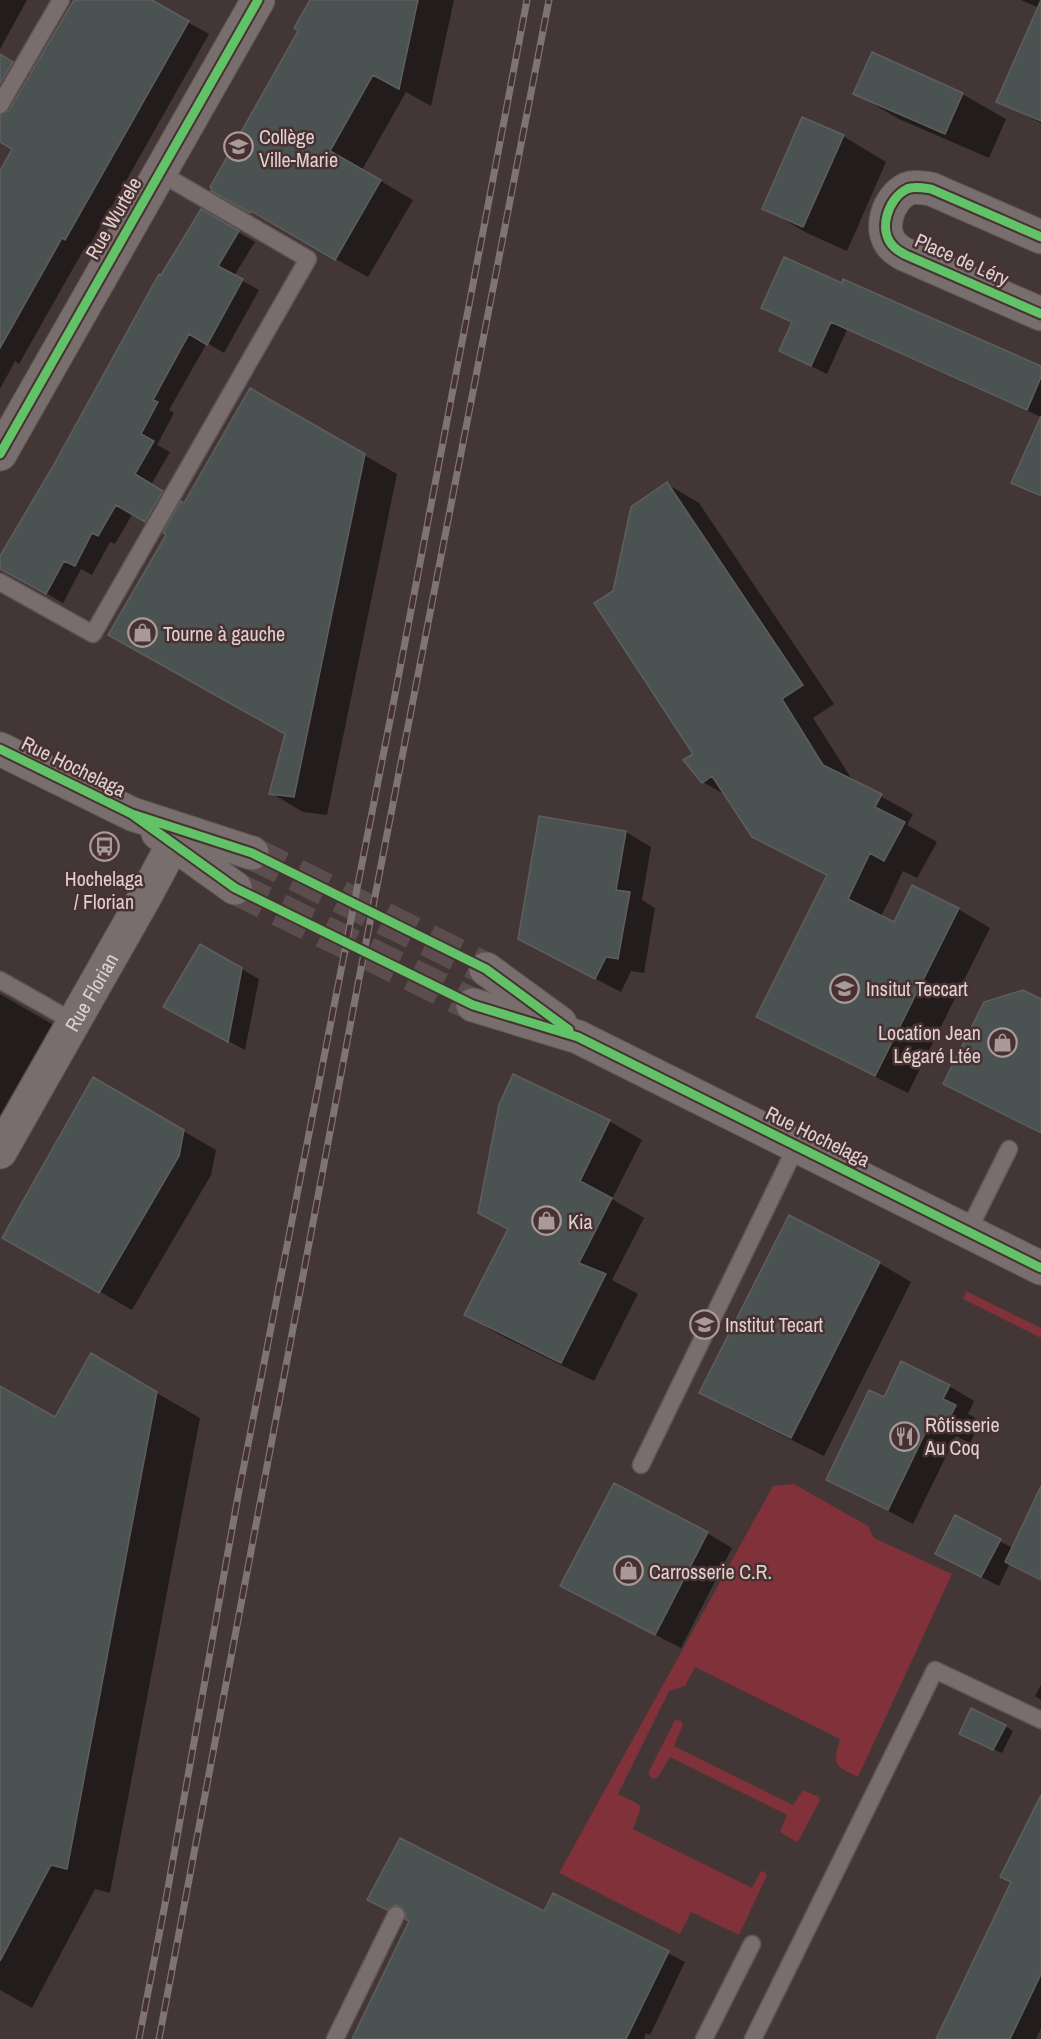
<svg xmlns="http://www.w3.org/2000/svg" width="1041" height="2039" viewBox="0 0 1041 2039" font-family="'Archivo Narrow',sans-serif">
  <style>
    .green { fill: #803139 }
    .shadow { fill: #0007 }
    .building { fill: #4b5252; stroke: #5f5e5e; stroke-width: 1.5 }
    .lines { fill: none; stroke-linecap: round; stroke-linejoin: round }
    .secondary-tunnel { stroke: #5b4d4d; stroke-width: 33; stroke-dasharray: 33 16; stroke-linecap: butt }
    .lane-casing { stroke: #605454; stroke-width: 19 }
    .street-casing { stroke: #605454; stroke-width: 35 }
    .secondary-casing { stroke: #605454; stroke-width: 35 }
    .lane { stroke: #786e6e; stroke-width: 16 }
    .street { stroke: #786e6e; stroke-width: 33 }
    .secondary { stroke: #786e6e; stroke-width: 33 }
    .rail-casing { stroke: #7d7474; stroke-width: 7 }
    .rail { stroke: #483131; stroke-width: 4.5; stroke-dasharray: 14; stroke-linecap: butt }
    .cycleway-casing { stroke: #483131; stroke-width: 13 }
    .cycleway { stroke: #61c268; stroke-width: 9 }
    .labels { text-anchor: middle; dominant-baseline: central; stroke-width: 5; stroke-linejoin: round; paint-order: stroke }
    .poi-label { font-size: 20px; fill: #e0d0d0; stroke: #483131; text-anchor: start }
    .street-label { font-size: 20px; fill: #e0d0d0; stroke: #483131 }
  </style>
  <rect width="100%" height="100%" fill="#433636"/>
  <path class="green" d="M966,1291L1041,1328V1338L963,1299Z
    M794,1484L868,1526L874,1538L952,1574L858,1777C833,1765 833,1765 840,1739L695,1667L685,1686L669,1691L618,1794L638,1804L641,1808L633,1829L752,1888L761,1871L765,1872L767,1875L739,1935L691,1912L680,1934L559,1873L773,1486Z
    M675,1720L681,1721L683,1725L674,1746L793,1805L803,1790L819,1797L820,1800L799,1840L797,1842L780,1832L787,1815L670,1757L658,1777L653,1779L649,1775V1771Z"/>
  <path class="shadow" d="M0,0H27L0,49Z
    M75,0H149L209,34L87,250L84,249L19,364L15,361L0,389V174L15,149L0,140V56L33,75Z
    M311,0H454L431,106L406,92L362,170L413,200L368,277L213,190L301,30Z
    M1021,0H1041V123L998,101L1039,8Z
    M855,93L962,94L1006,119L989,158L899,119Z
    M843,136L886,162L847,251L807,233L764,208Z
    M201,211L255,242L234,276L259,290L224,353L207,343L169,410L174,413L157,445L170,452L151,485L179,501L162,531L133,513L115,544L110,542L92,575L81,569L63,603L0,567V559Z
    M843,285L1041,368V417L847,330L827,374L781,351L793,323L763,307Z
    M250,390L397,474L327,815L303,812L271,793L286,733L184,505Z
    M1041,419V497L1013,483Z
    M667,484L699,503L834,704L813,718L853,781L913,814L907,825L937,842L917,878L903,871L881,917L894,924L958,909L990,928L908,1093L791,1035L758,1016L828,876L753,836L727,796L703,782L695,754L614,592Z
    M626,832L651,847L642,900L655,908L644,973L631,971L621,992L519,939Z
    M201,946L259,979L245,1050L182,1016Z
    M0,994L52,1024L0,1115Z
    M1041,1000V1134L945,1084Z
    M94,1079L216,1150L211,1175L132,1310L4,1237Z
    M609,1121L642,1140L612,1199L644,1218L612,1280L638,1294L594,1381L498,1334L466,1315Z
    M879,1263L911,1282L824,1456L733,1411L701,1392Z
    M91,1355L200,1418L110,1893L95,1889L32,2008L0,1990V1388L55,1419Z
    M949,1386L974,1401L968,1414L981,1421L970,1443L956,1436L913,1524L828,1479L885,1399Z
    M1041,1503V1580L1010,1563L999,1586L954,1563L955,1518L1013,1548Z
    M707,1533L732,1548L681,1648L587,1600Z
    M1041,1685V1700L1035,1696Z
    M1005,1726L1013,1731L1002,1753L969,1738Z
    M1041,1804V2028L1036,2039H938L1012,1883Z
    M400,1840L545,1913L554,1895L685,1962L650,2035L646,2033L644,2039H354L411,1921L386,1909Z"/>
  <path class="building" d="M74,0H152L189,21L65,240L62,238L0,348V171L12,149L0,142V115L9,110Z
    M310,0H418L399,89L373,75L330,151L381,180L335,260L251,211L250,213L211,191L212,189L210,187L298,31L294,28Z
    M1041,0V121L996,102Z
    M872,52L963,93L945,134L853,94Z
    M0,54L13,62L0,84Z
    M802,117L844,135L803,227L762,209Z
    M201,209L239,231L218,266L243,279L207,345L189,334L153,400L158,402L141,434L154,441L135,474L163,491L145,522L116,505L98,536L92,533L75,566L64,561L46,594L0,569V556L52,468L159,274L161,275Z
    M784,257L842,283L843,279L1041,366V377L1027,410L831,322L811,366L779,351L792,322L761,308Z
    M250,388L365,454L294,797L269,794L285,734L108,635L166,535L163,533L181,501L184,503Z
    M1041,416V496L1011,483Z
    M667,482L803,685L782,699L823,765L882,794L875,807L905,822L884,861L870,853L848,899L894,922L912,885L959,908L875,1076L756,1017L827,875L752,837L712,776L702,783L683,760L693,754L594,603L613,591L631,507Z
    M539,816L626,831L616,890L630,892L618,959L606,957L595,979L518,939Z
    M200,944L242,968L228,1042L163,1007Z
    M1023,990L1041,999V1133L943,1084L984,1002Z
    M513,1074L610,1120L580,1181L612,1198L579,1263L606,1274L561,1363L464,1315L508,1229L478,1213L499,1105Z
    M93,1077L184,1130L179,1156L99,1293L2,1238Z
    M789,1215L880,1262L791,1438L699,1393Z
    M91,1353L157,1392L67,1869L51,1865L0,1961V1386L55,1417Z
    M901,1361L950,1385L943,1399L956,1405L944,1429L930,1423L888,1510L826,1480L869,1390L884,1397Z
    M614,1483L708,1532L655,1635L560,1586Z
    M1041,1486V1580L1005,1562Z
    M955,1515L1001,1539L981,1577L935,1554Z
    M971,1708L1006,1725L993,1750L959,1734Z
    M1041,1795V1974L1010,2039H936L1011,1882L1000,1877Z
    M400,1838L544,1911L553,1893L669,1951L626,2039H352L409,1921L405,1919L406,1914L401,1906L395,1905L387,1910L367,1900Z"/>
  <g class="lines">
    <path class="secondary-tunnel" d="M252,853L486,969
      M235,888L473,1005"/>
    <defs>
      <path id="lane" d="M0,105L61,0
        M0,582L93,634L308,259L160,173
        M0,980L74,1022
        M968,1231L1009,1149
        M641,1465L797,1145
        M335,2039L396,1915
        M704,2039L752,1944
        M753,2039L935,1670L1041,1720"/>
      <g id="street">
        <path d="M1041,237L931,189C924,188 914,186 907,189C888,198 877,231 894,247C897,250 902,253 906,255L1041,314"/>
        <path d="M0,454L258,0"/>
        <path id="s1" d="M0,1152L147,893L180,831"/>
      </g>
      <path id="secondary" d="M0,749L132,814L252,853
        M158,833L235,888
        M486,969L560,1023
        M473,1005L578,1037L1041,1268"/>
    </defs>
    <use href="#lane" class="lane-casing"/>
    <use href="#street" class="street-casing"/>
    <use href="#secondary" class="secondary-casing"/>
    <use href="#lane" class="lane"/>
    <use href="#street" class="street"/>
    <use href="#secondary" class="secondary"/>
    <defs>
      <path id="rail" d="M139,2039L166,1899L238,1496L394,700L527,0
        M159,2039L358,984L549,0"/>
    </defs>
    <use href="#rail" class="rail-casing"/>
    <use href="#rail" class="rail"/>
    <defs>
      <path id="cycleway" d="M1041,237L931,189C924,188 914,186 907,189C888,198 877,231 894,247C897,250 902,253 906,255L1041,314
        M0,454L258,0
        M0,749L132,814L252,853L486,969L569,1030
        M132,814L235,888L473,1005L578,1037L1041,1268"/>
    </defs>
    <use href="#cycleway" class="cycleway-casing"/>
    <use href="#cycleway" class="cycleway"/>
  </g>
  <defs>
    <symbol id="school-ring" viewBox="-11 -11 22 22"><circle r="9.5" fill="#483131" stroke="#a99a9a" stroke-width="1.5"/><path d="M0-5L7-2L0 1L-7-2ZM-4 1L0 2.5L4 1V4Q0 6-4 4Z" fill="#a99a9a"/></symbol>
    <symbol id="shop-ring" viewBox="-11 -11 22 22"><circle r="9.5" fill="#483131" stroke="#a99a9a" stroke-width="1.5"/><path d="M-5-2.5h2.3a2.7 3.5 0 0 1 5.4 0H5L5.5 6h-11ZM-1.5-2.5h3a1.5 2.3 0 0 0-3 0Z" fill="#a99a9a"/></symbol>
    <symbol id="bus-ring" viewBox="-11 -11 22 22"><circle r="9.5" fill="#483131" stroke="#a99a9a" stroke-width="1.5"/><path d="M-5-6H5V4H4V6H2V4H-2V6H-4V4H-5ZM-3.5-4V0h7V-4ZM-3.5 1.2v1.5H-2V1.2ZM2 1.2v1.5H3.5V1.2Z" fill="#a99a9a"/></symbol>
    <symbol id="university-ring" viewBox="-11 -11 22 22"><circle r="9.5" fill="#483131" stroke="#a99a9a" stroke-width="1.5"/><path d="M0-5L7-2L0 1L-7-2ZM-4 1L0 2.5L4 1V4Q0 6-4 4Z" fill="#a99a9a"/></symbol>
    <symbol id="restaurant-ring" viewBox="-11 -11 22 22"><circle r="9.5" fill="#483131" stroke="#a99a9a" stroke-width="1.5"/><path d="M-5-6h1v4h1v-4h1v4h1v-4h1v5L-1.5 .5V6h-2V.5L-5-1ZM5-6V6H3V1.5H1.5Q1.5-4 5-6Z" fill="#a99a9a"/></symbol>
  </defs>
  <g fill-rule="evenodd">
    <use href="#school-ring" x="222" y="130" width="33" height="33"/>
    <use href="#shop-ring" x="126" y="616" width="33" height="33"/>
    <use href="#bus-ring" x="88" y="830" width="33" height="33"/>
    <use href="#school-ring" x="828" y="972" width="33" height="33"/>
    <use href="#shop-ring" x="986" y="1026" width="33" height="33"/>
    <use href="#shop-ring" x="530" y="1204" width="33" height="33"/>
    <use href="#university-ring" x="688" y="1308" width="33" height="33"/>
    <use href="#restaurant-ring" x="888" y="1420" width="33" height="33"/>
    <use href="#shop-ring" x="612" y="1554" width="33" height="33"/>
  </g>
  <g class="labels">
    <g class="poi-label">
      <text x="259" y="136">Collège<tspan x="259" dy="23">Ville-Marie</tspan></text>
      <text x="163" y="633">Tourne à gauche</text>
      <text x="104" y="878" text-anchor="middle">Hochelaga<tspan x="104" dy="23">/ Florian</tspan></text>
      <text x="866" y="988">Insitut Teccart</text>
      <text x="981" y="1032" text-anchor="end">Location Jean<tspan x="981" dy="23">Légaré Ltée</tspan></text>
      <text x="568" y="1221">Kia</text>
      <text x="725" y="1324">Institut Tecart</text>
      <text x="925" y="1424">Rôtisserie<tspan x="925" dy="23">Au Coq</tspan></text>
      <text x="649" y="1571">Carrosserie C.R.</text>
    </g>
    <g class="street-label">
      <text transform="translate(113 218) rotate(-60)">Rue Wurtele</text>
      <text transform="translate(962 259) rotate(24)">Place de Léry</text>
      <text transform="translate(74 766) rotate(26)">Rue Hochelaga</text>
      <text stroke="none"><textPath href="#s1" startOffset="184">Rue Florian</textPath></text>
      <text transform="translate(818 1136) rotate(26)">Rue Hochelaga</text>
    </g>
  </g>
</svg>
